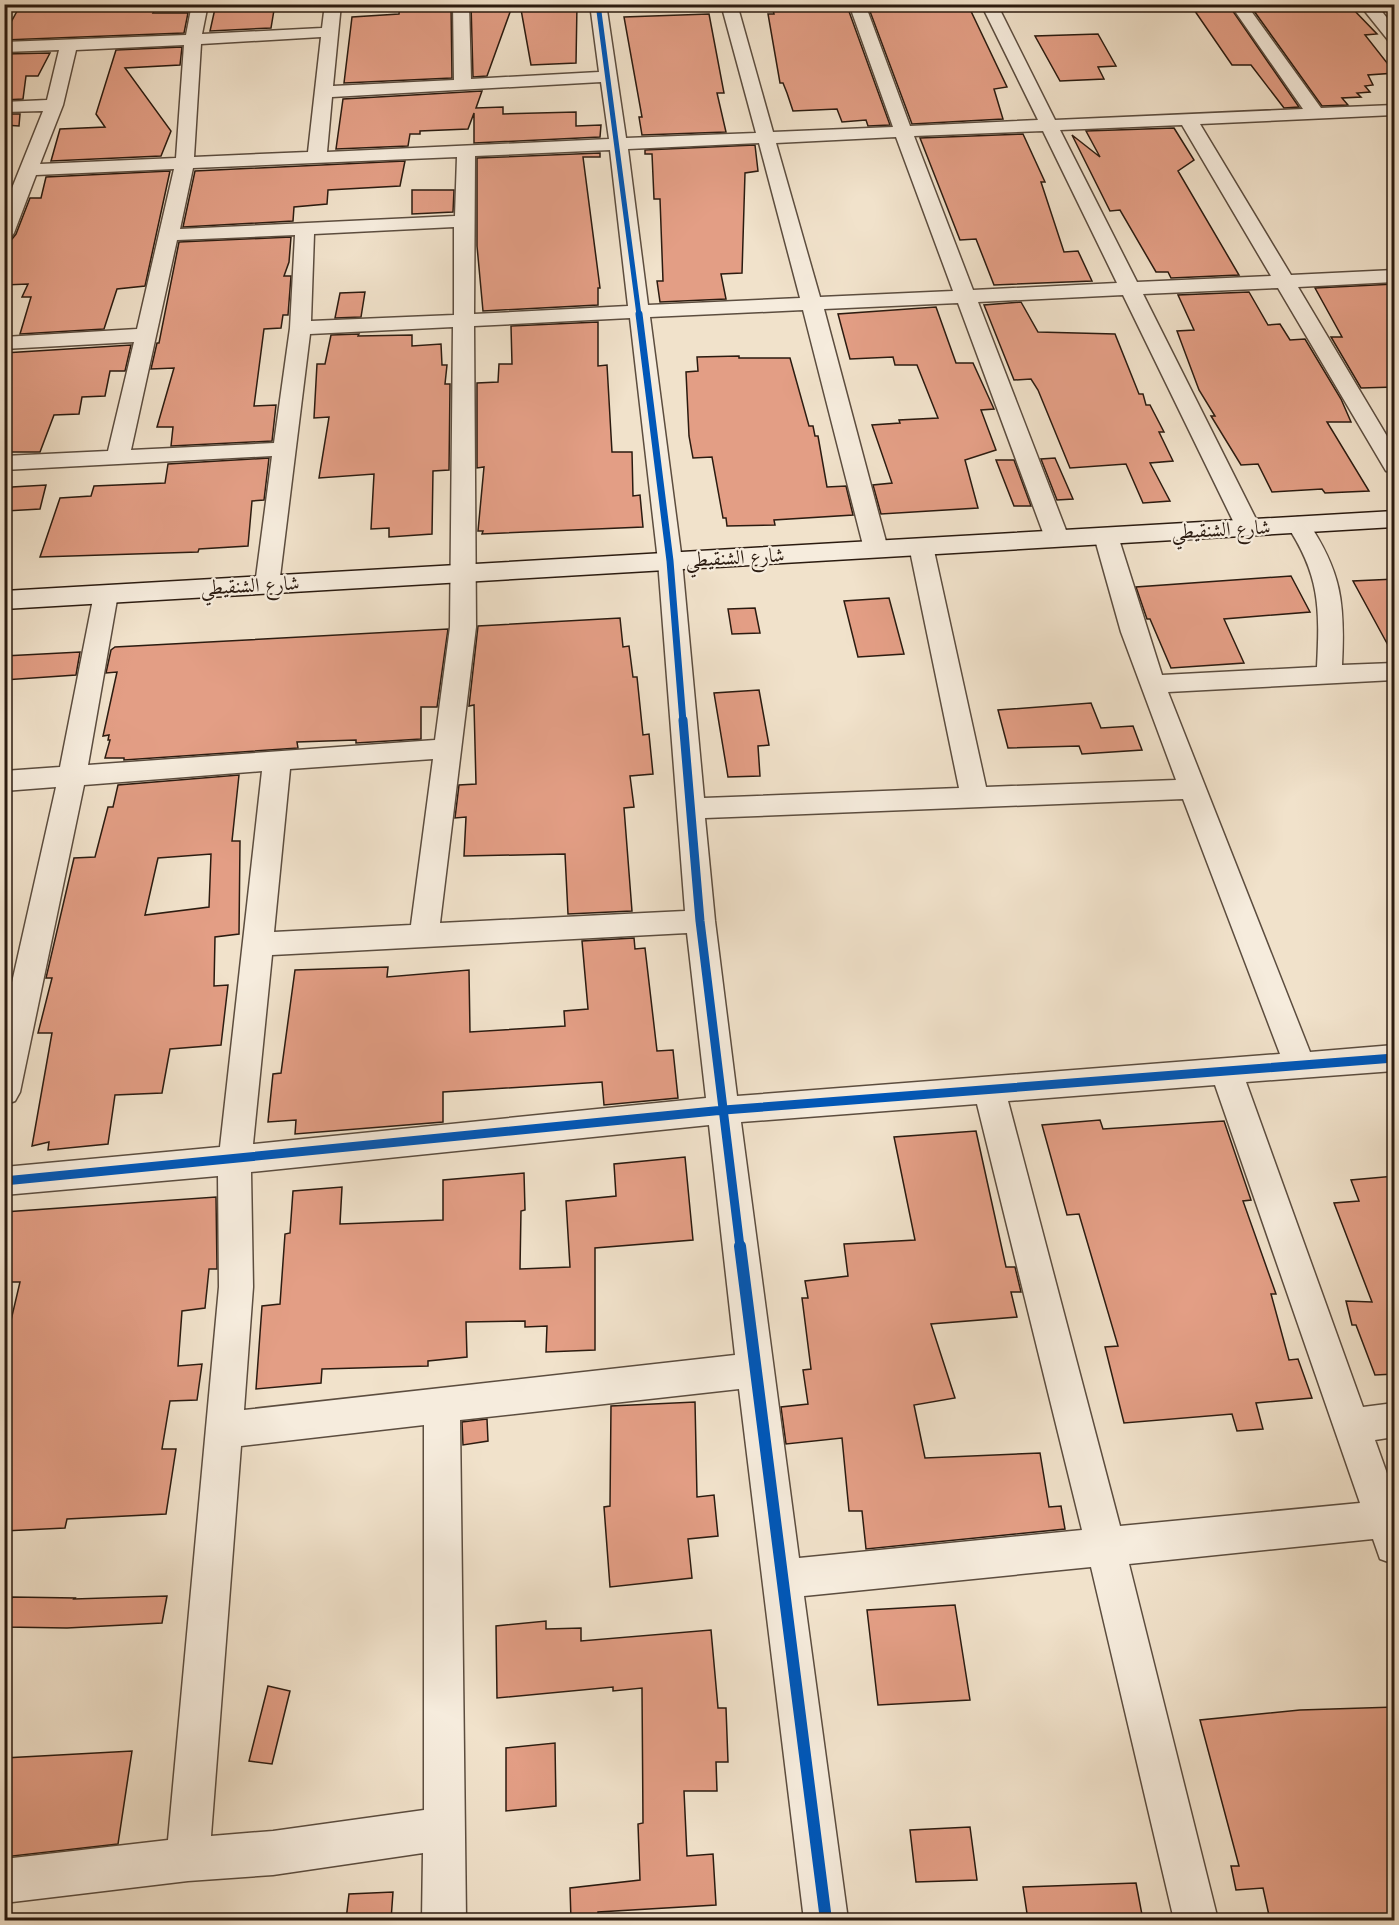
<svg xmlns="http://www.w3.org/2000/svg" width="1399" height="1925" viewBox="0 0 1399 1925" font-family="'Libre Caslon Text',Amiri,serif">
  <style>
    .building { fill: #e39e85; stroke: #2b1b10; stroke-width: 1.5; fill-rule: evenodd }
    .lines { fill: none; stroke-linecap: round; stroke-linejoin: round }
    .street-casing { stroke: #5c4d3f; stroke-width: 3 }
    .secondary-casing { stroke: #2b1b10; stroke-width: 3 }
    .street { fill: #f6ecdd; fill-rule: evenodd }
    .secondary { fill: #f6ecdd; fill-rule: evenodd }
    .cycleway-far3-casing { stroke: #f6ecdd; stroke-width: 8 }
    .cycleway-far2-casing { stroke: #f6ecdd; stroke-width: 10 }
    .cycleway-far1-casing { stroke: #f6ecdd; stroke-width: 13 }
    .cycleway-casing { stroke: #f6ecdd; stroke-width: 16 }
    .cycleway-far3 { stroke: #0057b8; stroke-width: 5 }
    .cycleway-far2 { stroke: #0057b8; stroke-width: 7 }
    .cycleway-far1 { stroke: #0057b8; stroke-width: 9 }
    .cycleway { stroke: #0057b8; stroke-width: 12 }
    .labels { text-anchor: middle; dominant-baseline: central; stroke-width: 4.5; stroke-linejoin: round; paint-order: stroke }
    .street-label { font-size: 20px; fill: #2b1b10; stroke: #f6ecdd }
  </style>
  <rect width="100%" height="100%" fill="#f1e2cb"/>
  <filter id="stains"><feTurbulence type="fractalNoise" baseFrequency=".00333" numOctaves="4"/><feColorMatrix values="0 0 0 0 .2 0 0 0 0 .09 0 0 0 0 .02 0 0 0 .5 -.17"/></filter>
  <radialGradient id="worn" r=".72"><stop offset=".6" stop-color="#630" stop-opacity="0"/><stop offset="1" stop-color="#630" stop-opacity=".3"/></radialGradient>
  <path class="building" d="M21,4L146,5L145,9H155L153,13H188L184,33L4,40V35Z
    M216,4H275L271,28L210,31Z
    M400,4H451L452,78L344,83L352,17L399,14Z
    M471,4H513L487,76L473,77Z
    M520,4H577L576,63L531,65Z
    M1190,4H1228L1299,107L1284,108L1251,65H1232Z
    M1249,4H1288L1303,6L1304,8L1350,6L1377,34L1365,35L1395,73L1368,75L1373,85L1365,86L1370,92L1357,93L1361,97L1342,98L1348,105L1322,106Z
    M919,5H968L1007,87L994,89L1003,119L912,124L868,6Z
    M847,6L890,125L868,126L866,120L842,122L837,109L793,111L787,93L783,83H780L768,14H774L773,10Z
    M709,14L724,93H717L726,132L642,135L639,117H642L624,17Z
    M1098,34L1116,66L1098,67L1104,79L1060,81L1035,36Z
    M182,47L180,65L125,68L171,131L161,156L51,161L60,129L105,127L96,114L116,50Z
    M50,53L38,76H26L23,99L4,100V54Z
    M482,91L476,108L503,107V114L576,112V126L601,125L600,137L474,143V113L468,129L420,131V134H410L408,146L336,149L343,99Z
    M4,114H20L19,126L4,125Z
    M1174,128L1194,160L1178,171L1239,275L1171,278L1168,272H1156L1120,210L1110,211L1072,135L1100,157L1086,131Z
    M1023,134L1045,182H1041L1064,252L1078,251L1092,281L994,285L976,239L960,240L920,138Z
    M755,145L758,171L745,173L742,273L721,274L726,299L660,302L657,281H663L660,199H654L652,154H645V150Z
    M600,153V157H583L600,288H598V305L483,311L477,246V158Z
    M405,161L400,186L328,190L327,204L294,207L293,221L183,227L195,171Z
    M170,171L145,286L117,289L104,329L20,334L31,297H22L28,284L4,285V241L12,239L16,234L30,198H41L46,177Z
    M412,190H454L453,212L412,214Z
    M291,237L289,262L284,276H291L288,315H283L281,328L264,329L254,406L276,405L272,441L171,446L173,427H157L174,368L151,369L157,343H159L179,242Z
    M1395,284V387L1361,388L1331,337H1342L1315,288Z
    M365,292L361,317L335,318L340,293Z
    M1249,292L1268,325L1280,324L1290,340L1305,339L1341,399L1351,422H1327L1369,491L1325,493L1322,489L1272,492L1258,464L1241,465L1211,416H1215L1199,390L1177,331L1194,330L1178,295Z
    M1021,302L1038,332L1115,334L1139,394H1143L1146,405H1150L1164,432H1159L1173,461L1150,463L1170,501L1143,503L1126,464L1070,468L1038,390L1031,379L1014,380L984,305Z
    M936,307L956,363H973L994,409L981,410L996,450L965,460L978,508L881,514L873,485L892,483L872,425L900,423L899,420L938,418L917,365H895L893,357L850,359L838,314Z
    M598,322V366L607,365L612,452H632L633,496L640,495L643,527L482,534L483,531H478L484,467L477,468V383L498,382L499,364H512L511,326Z
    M359,334L358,336L412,335V346L441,344L442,365H447L445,384H450L449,470L433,471L432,534L389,537V528L371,529L374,474L319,478L329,417L314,418L317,364H325L331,335Z
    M131,345L125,371H110L105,396L82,397L79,414L54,415L40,452H4V353Z
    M739,356V358H790L809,426H813L815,436H818L827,487L846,486L853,515L774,520L775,525L727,526L726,518H723L712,457L693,458L689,436L686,372L698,371L697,357Z
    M269,458L264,500L252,501L248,546L199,549L198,552L40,557L60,498L91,496L94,486L165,483L168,464Z
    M1055,458L1073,499L1057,500L1041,459Z
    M996,460H1014L1031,506H1014Z
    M46,485L40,509L6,511L12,487Z
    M1291,576L1310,612L1224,619L1244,663L1171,668L1150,619H1147L1136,587Z
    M1395,579V658L1353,581Z
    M889,598L904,654L858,657L844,601Z
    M755,608L760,633L732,634L728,609Z
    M620,618L623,647L629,646L633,677H637L643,735L649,734L653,774L630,776L634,807L624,808L632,911L568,914L565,854L464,856L466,817L455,818L459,785L476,784L474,705L469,706L478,626Z
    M448,629L437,707H421V739L356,743V740L297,742L298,748L124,760V758H105L110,740H108L109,735L103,736L117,672L106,673L111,650L115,647Z
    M80,652L76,675L4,680V656Z
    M759,690L769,745L758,746L760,776L728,777L714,693Z
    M1091,703L1101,728L1133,726L1142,750L1082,754L1079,746L1008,748L998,710Z
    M239,775L232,841H240L239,934L215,937L214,986L228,985L221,1045L170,1049L162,1093L115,1095L108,1144L48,1150L49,1142L32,1146L52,1033H38L52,978H46L74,858L95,857L108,807H113L118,785ZM211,854L209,907L145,915L158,858Z
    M634,938L635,949L645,948L657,1051L673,1050L678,1098L604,1105L602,1082L443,1092V1122L295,1134L296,1120L268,1122L273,1074L281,1073L295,970L388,967L387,977L469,970L470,1032L565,1026L564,1011L588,1009L582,941Z
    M1100,1120L1103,1129L1224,1121L1251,1200L1243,1201L1276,1294H1271L1289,1360L1298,1359L1312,1398L1256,1403L1263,1429L1237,1431L1232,1414L1124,1423L1105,1347L1118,1346L1079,1214L1067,1215L1042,1125Z
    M976,1131L1006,1267H1015L1021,1292H1011L1017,1317L931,1324L955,1398L914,1405L925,1458L1040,1453L1049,1507L1061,1506L1065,1529L866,1549L862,1511H849L842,1438L786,1444L781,1407L808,1404L803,1370L811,1369L802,1298H808L805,1281L848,1276L844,1244L915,1240L894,1137Z
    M685,1157L693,1240L595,1248V1350L546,1352L547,1326L525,1327V1321L466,1322L467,1357L428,1361V1366L322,1369L321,1383L256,1389L262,1306L280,1304L285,1234L290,1233L293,1191L342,1187L340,1224L443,1220V1180L524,1173L525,1210L521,1211L520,1269L570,1267L566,1201L616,1196L614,1164Z
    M1395,1176V1374L1375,1375L1356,1325H1352L1346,1301L1372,1302L1334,1203L1359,1201L1351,1180Z
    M216,1197L217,1269H209L205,1308L182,1311L178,1366L202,1364L197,1400L170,1401L162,1449H176L166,1514L67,1519L65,1528L4,1531V1350L20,1282H4V1212Z
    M695,1402L697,1497L714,1495L718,1536L688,1539L692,1578L610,1587L604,1507L610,1506L611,1406Z
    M487,1419L488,1441L463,1445L462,1422Z
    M167,1596L162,1623L67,1628L4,1627L12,1597L75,1598L74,1599Z
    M955,1605L970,1700L878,1705L867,1610Z
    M546,1621V1629L581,1628V1641L711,1630L718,1708H726L728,1762H716L717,1791H684L687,1856L713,1854L716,1905L598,1912V1920H571L570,1888L640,1880L638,1824L643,1823L642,1688L613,1691V1687L497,1698L496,1626Z
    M268,1686L290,1691L272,1764L249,1761Z
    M1395,1707V1920H1270L1263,1888L1236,1890L1231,1866H1239L1200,1720L1300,1710Z
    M555,1743L556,1806L506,1811V1748Z
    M132,1751L118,1844L4,1857V1758Z
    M970,1827L977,1880L916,1882L910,1830Z
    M1136,1883L1143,1920H1028L1023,1887Z
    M393,1892L391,1920H346L349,1894Z"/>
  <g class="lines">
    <defs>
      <path id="street" d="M192,4H208L202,34L322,28L325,4H341L333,86L454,80L453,4H469L471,79L599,72L590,4H660L652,9L607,10L626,138L756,133L721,4H737L773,132L893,127L849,4H865L910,126L1038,120L981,4H997L1055,120L1303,109L1230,4H1246L1321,108L1394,105V115L1200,124L1291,275L1394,270V282L1298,287L1394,448V473L1386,471L1383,466L1278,288L1143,294L1260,527L1256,532L1248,534L1240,532L1236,527L1123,295L978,302L1069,538L1065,543L1057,545L1049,543L1045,538L958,303L824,309L888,549L884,554L876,556L868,554L864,549L803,310L650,317L682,561L704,798L959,788L909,546L913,541L921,539L929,541L933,546L986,787L1176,780L1121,632L1094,536L1098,531L1106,529L1114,531L1118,536L1162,675L1317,667C1320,607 1320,575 1286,524L1290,519L1298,517L1306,519C1342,572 1345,603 1342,665L1394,663V680L1168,692L1310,1052L1394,1045V1071L1246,1082L1363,1407L1394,1403V1437L1375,1440L1394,1493V1564L1380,1559L1373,1539L1129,1564L1218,1920H1174L1091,1567L804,1596L848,1920H804L739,1389L460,1420L466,1920H422L423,1853L273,1875L188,1881L4,1903V1859L168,1840L219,1287L218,1176L4,1195V1167L220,1147L262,771L84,785L20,1092L15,1101L4,1105V1018L56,787L4,791V771L60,767L94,594L97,588L106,586L115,588L118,594L88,765L435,740L450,627L453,327L310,334L279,585L276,590L267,593L258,590L255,585L272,456L4,470V456L108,451L134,342L4,349V337L137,329L174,169L36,175L14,233L11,237L4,239V208L43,111L4,112V102L47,100L59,50L4,52V42L186,35ZM321,37L308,152L194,157L201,44ZM184,45L176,158L40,164L63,105L76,50ZM601,82L609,139L327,152L332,97ZM1182,125L1271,276L1137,282L1060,130ZM1043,131L1117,283L973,290L914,136ZM896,137L953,291L820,297L776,143ZM759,143L800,298L648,305L628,149ZM610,150L628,306L474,314L475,156ZM457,157L455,216L180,229L193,168ZM454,227V315L311,321L314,234ZM295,235L290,328L274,443L131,450L177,240ZM630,318L658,561L685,911L440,923L476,627L474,326ZM433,759L411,925L274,932L290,769ZM1183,799L1280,1054L737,1096L715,921L705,818ZM687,933L706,1098L253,1144L272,955ZM1215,1085L1360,1503L1120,1526L1008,1101ZM977,1104L1082,1530L799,1558L741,1122ZM709,1125L735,1355L244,1410L253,1287L251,1172ZM424,1425V1810L273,1831L211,1836L241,1446Z
        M1359,4H1376L1394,27V42L1388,40Z"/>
      <path id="secondary" d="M1394,511V527L4,609V591Z"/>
    </defs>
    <use href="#street" class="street-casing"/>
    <use href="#secondary" class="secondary-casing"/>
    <use href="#street" class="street"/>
    <use href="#secondary" class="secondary"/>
    <defs>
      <path id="cycleway-far3" d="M598,4L639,315"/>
      <path id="cycleway-far2" d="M639,314L670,561L683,722"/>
      <path id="cycleway-far1" d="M683,720L700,921L740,1247
        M4,1181L724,1110L1394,1058"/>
      <path id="cycleway" d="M740,1246L826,1920"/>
    </defs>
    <use href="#cycleway-far3" class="cycleway-far3-casing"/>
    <use href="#cycleway-far2" class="cycleway-far2-casing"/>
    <use href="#cycleway-far1" class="cycleway-far1-casing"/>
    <use href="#cycleway" class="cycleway-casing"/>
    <use href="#cycleway-far3" class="cycleway-far3"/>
    <use href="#cycleway-far2" class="cycleway-far2"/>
    <use href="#cycleway-far1" class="cycleway-far1"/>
    <use href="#cycleway" class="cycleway"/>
  </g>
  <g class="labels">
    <g class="street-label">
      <text transform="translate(1221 529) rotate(-3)">شارع الشنقيطي</text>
      <text transform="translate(735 557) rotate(-3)">شارع الشنقيطي</text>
      <text transform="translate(250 585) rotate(-3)">شارع الشنقيطي</text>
    </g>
  </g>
  <rect width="1399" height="1925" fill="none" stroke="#f1e2cb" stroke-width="24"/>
  <rect x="6" y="6" width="1387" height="1913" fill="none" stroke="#2b1b10" stroke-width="3"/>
  <rect x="12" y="12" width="1375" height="1901" fill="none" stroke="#2b1b10" stroke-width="1.5"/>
  <rect width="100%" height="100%" filter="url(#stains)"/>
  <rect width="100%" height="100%" fill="url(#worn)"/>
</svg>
